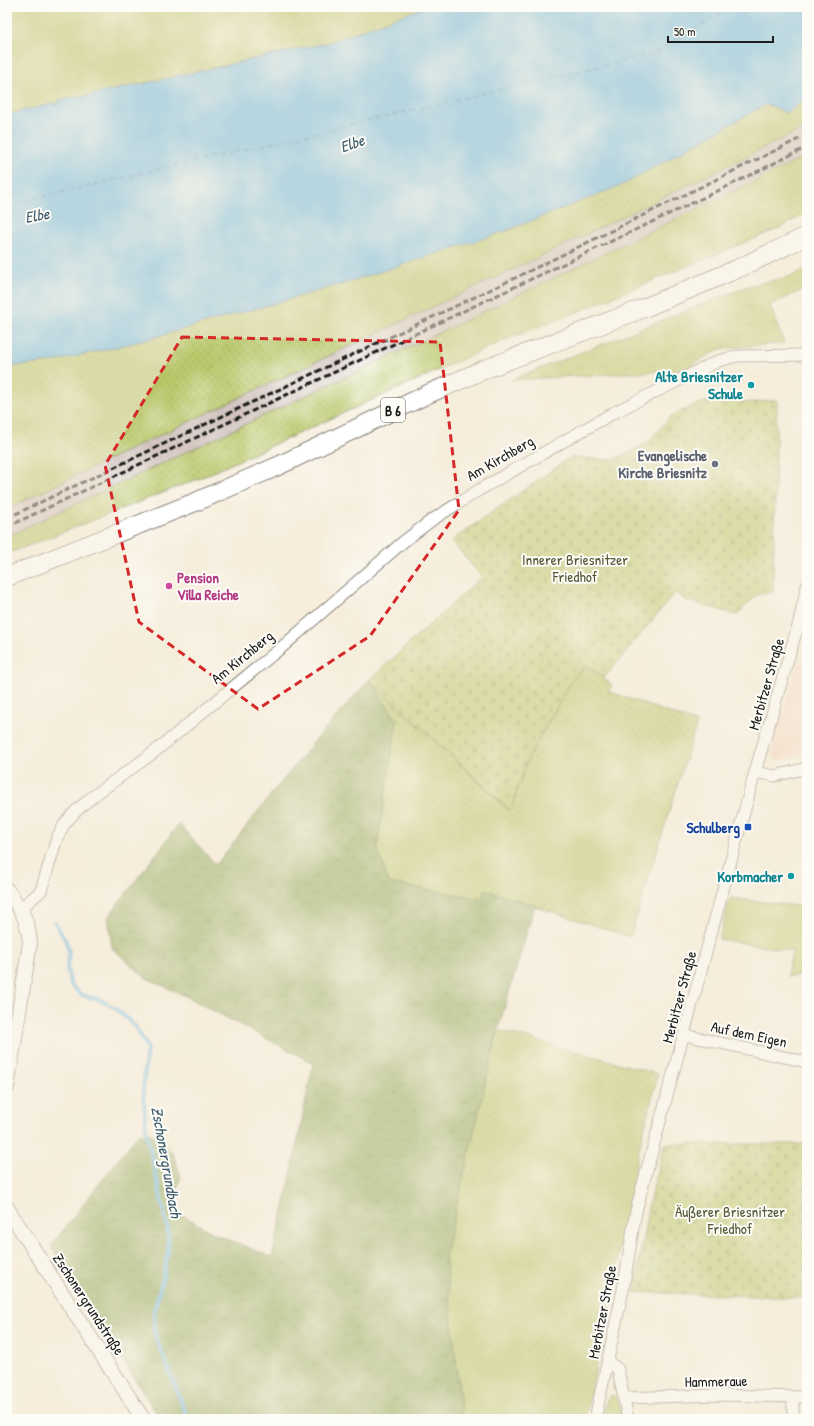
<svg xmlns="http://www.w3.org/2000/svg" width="814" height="1426" viewBox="0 0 814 1426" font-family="'Patrick Hand',sans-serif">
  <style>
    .built { fill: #f3d4bf }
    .railway { fill: #cfc0bb }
    .grass { fill: url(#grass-dots); stroke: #6b7243 }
    .forest { fill: url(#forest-crowns); stroke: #58643d }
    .cemetery { fill: url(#cemetery-stones); stroke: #6b7243 }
    .park { fill: url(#park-tufts); stroke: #6b7243 }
    .garden { fill: #bac86a; stroke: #6b7243 }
    .water { fill: #6bbae6; stroke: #446b81 }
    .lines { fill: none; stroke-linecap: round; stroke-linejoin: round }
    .stream { stroke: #6bbae6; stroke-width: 4 }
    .ferry { stroke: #3c5b6d; stroke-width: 1; stroke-dasharray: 5 4; stroke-linecap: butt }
    .minor-casing { stroke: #89847c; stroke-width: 13 }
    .tertiary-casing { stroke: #89847c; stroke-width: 16 }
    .primary-casing { stroke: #89847c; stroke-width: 20 }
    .minor { stroke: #fff; stroke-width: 11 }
    .tertiary { stroke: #fff; stroke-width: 14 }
    .primary { stroke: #fff; stroke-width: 18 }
    .rail { stroke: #1c1c1c; stroke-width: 3; stroke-dasharray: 6 3; stroke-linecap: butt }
    .marked { fill: none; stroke: #d62828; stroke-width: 3; stroke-dasharray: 8 5; stroke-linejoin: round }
    .culture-dot { fill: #0f9aa8; stroke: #fdfcf7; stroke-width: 1.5 }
    .worship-dot { fill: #6b7280; stroke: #fdfcf7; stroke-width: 1.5 }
    .hotel-dot { fill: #d1479c; stroke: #fdfcf7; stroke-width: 1.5 }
    .transit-dot { fill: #1a4fb4; stroke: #fdfcf7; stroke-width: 1.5 }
    .labels { text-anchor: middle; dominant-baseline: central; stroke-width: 4; stroke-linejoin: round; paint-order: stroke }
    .shield { fill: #fdfcf7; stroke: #605f5e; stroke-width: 1 }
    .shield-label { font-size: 14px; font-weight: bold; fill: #1c1c1c }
    .culture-label { font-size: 15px; font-weight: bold; fill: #0d838f; stroke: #fdfcf7; text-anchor: end }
    .worship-label { font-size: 15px; font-weight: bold; fill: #5b616d; stroke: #fdfcf7; text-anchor: end }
    .street-label { font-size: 15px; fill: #1c1c1c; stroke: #fdfcf7 }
    .park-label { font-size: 15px; fill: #535837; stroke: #fdfcf7 }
    .hotel-label { font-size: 15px; font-weight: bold; fill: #b23c85; stroke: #fdfcf7; text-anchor: start }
    .transit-label { font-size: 15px; font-weight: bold; fill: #164399; stroke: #fdfcf7; text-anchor: end }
    .water-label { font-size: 16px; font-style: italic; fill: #3c5b6d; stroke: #fdfcf7 }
  </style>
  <defs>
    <pattern id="grass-dots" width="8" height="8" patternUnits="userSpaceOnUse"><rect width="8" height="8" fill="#bac86a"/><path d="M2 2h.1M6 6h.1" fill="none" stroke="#9fab5b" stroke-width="1.8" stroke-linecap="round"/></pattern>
    <pattern id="forest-crowns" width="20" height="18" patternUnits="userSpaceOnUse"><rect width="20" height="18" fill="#93ac5e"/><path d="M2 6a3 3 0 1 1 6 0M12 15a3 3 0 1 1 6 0" fill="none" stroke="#778b4d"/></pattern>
    <pattern id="cemetery-stones" width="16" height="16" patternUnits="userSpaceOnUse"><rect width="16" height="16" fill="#bac86a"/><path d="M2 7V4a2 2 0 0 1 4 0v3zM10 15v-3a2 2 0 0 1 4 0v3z" fill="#9fab5b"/></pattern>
    <pattern id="park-tufts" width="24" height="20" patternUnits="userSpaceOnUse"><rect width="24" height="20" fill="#bac86a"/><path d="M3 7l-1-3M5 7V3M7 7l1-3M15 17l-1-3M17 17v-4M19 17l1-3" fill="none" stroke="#9fab5b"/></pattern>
  </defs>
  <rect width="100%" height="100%" fill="#fdfcf7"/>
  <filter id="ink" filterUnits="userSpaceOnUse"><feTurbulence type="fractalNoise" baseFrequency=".025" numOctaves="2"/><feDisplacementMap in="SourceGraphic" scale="8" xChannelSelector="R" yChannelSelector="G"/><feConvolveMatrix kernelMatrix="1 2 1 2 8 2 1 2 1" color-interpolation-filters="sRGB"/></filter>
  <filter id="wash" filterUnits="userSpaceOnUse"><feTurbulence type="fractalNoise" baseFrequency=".012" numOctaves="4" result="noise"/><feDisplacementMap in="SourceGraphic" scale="16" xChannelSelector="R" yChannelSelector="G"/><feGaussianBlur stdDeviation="0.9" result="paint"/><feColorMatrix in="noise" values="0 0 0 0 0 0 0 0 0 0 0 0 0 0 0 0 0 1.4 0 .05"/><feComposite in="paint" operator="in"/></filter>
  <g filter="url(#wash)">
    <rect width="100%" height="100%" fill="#f6eddb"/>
    <path class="built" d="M807,662V755L778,761L770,753L797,663Z"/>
    <path class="railway" d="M807,127V156L445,330L7,538V509L101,463L554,250Z"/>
    <path class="grass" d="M7,7H425L327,43L82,97L59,100L56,106H54L55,103L7,115Z
      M807,97V127L554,250L101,463L7,509V367L52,362L141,341L342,284L503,232L624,184L766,104L787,112Z
      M807,156V213L780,228L567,316L505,340L198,479L7,554V538L25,528L445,330Z
      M586,665L612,685L608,691L697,723L630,937L485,890L482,899L389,883L377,847L397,720L369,680L510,811L528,758L572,680Z
      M498,1030L658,1074L641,1141L632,1185L610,1302L585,1419H462L445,1255Z"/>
    <path class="forest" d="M369,680L397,720L377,847L389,883L482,899L485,890L535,905L498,1030L445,1255L462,1419H160L51,1246L138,1134L150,1133L173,1153L181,1177L171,1208L213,1233L272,1257L289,1185L313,1063L185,996L146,978L112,948L108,917L179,824L216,865L269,797L318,737Z"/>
    <path class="cemetery" d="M742,394L743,403L777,400L773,592L757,595L737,615L688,601L675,593L604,678L586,665L572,680L528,758L511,811L369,680L482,577L451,541L571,457L613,460L648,443L672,415L700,403Z
      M664,1144H807V1298L634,1292L648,1208Z"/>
    <path class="park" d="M807,268V288L770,305L784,343L719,349L682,370L511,380L749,286L792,276Z
      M611,1395C620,1397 620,1411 622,1419H603C605,1410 604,1401 611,1395Z"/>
    <path class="garden" d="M730,898L798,906L807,903V976H787L792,951L719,939Z"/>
    <path class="water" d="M425,7H807V97L787,113L766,104L624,184L503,232L342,284L141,341L52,362L7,367V115L55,103L54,106H56L59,100L82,97L327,43Z"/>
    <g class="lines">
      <path class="stream" d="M54,921L66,941L69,952L67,968L71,985L82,995L103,1001L115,1008L135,1026L147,1047L143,1088L146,1131L168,1230V1250L163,1277L154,1311V1332L188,1419"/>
      <path class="ferry" d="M7,205L653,54L731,7"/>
    </g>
  </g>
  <g filter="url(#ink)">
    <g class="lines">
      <defs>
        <path id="minor" d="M755,772L775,776L807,768
          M21,908L41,891L57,838L65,823L76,811L92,797L153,753L282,647L403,542L432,520L479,490L613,413L718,361L737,356L807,355
          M684,1035L807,1062
          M608,1362L618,1369L628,1419
          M625,1398L717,1395L807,1397
          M595,1419L623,1290L636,1211L642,1188L755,772L799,622L807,586
          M793,1419V1397"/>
        <path id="tertiary" d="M7,890C21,909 28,919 30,943L7,1087
          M7,1208L143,1419"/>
        <path id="primary" d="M7,577L198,501L278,466L428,394L483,370L644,308L737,269L807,236"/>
      </defs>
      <use href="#minor" class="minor-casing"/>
      <use href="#tertiary" class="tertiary-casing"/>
      <use href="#primary" class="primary-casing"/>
      <use href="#minor" class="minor"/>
      <use href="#tertiary" class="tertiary"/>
      <use href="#primary" class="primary"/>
      <path class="rail" d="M7,518L515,278L807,135
        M7,527L726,187L807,147"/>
    </g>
  </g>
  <path d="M0 0H814V1426H0ZM182,337L440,342L459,510L370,636L258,709L139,622L105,465Z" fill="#f6eddb" fill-opacity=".55" fill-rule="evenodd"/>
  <path class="marked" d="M182,337L440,342L459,510L370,636L258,709L139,622L105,465Z"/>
  <g class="culture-dot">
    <circle cx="751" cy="385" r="4"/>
    <circle cx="791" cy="876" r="4"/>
  </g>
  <circle class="worship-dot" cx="715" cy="464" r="4"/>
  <circle class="hotel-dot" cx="169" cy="586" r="4"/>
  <rect class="transit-dot" x="744" y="823" width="8" height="8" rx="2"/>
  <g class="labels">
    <rect class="shield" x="381" y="398" width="24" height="24" rx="3"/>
    <g class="shield-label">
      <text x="393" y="410">B 6</text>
    </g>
    <g class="culture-label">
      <text x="743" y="376">Alte Briesnitzer<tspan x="743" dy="17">Schule</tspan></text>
      <text x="783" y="876">Korbmacher</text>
    </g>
    <g class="worship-label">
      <text x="707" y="455">Evangelische<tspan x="707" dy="17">Kirche Briesnitz</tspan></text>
    </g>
    <g class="street-label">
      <text transform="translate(500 458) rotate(-30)">Am Kirchberg</text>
      <text transform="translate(242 657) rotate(-39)">Am Kirchberg</text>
      <text transform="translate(766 684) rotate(-74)">Merbitzer Straße</text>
      <text transform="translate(679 997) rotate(-75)">Merbitzer Straße</text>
      <text transform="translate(749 1034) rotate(12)">Auf dem Eigen</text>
      <text transform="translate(89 1304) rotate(57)">Zschonergrundstraße</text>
      <text transform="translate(602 1312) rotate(-79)">Merbitzer Straße</text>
      <text transform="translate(716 1381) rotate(-1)">Hammeraue</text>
    </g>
    <g class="park-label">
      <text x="575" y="559">Innerer Briesnitzer<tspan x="575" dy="17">Friedhof</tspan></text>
      <text x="730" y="1211">Äußerer Briesnitzer<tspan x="730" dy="17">Friedhof</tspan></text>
    </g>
    <g class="hotel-label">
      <text x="177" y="577">Pension<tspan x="177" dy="17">Villa Reiche</tspan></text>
    </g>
    <g class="transit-label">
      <text x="740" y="827">Schulberg</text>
    </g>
    <g class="water-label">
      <text transform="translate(352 143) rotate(-19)">Elbe</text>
      <text transform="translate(37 215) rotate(-10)">Elbe</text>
      <text transform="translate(167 1162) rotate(80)">Zschonergrundbach</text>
    </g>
  </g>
  <rect width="814" height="1426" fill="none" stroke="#fdfcf7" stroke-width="24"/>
  <path d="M668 36v6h105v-6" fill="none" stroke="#1c1c1c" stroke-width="2"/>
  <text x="674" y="36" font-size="12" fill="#1c1c1c" stroke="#fdfcf7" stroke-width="3" paint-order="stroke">50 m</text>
</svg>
